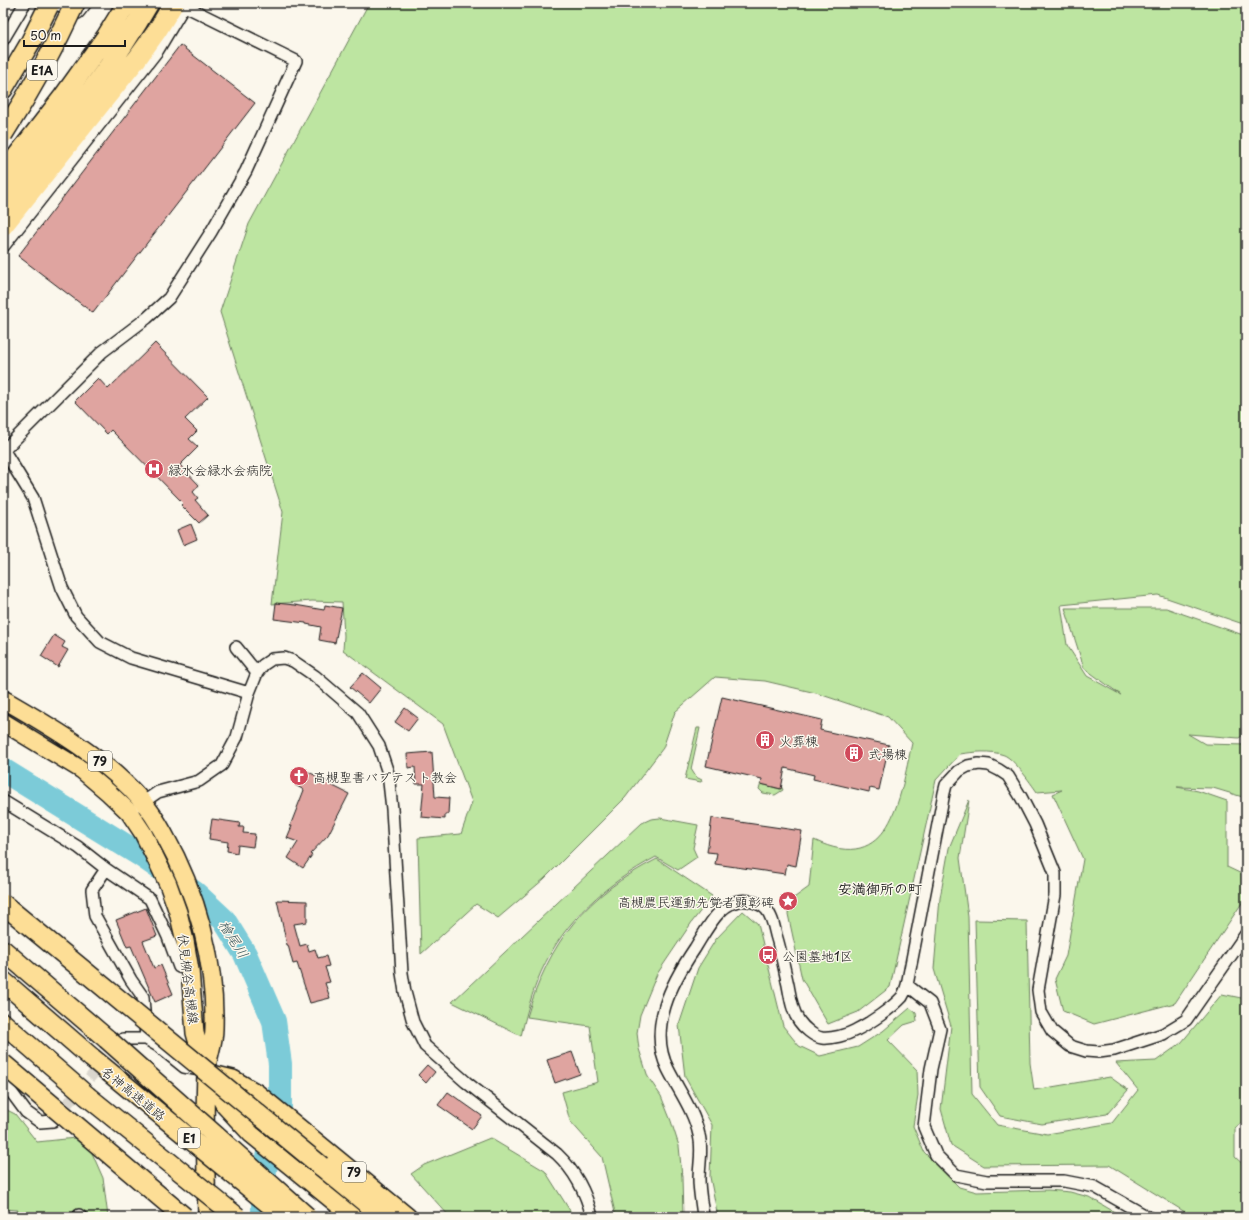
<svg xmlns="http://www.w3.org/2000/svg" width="1249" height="1220" viewBox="0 0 1249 1220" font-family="'Playpen Sans','Klee One',sans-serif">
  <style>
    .green { fill: #bde5a1; stroke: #6c805e }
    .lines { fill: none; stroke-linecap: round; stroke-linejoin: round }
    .river { stroke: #7bcbd8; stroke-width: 24 }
    .building { fill: #dfa4a0; stroke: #1c1c1c }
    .minor-tunnel { stroke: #dad6cd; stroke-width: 11; stroke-dasharray: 11 5.5; stroke-linecap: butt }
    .minor-casing { stroke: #1c1c1c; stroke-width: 14 }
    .primary-casing { stroke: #1c1c1c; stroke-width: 20 }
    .motorway-casing { stroke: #1c1c1c; stroke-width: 22 }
    .minor { stroke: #fbf7ec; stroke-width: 11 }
    .primary { stroke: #fdde96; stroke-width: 17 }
    .motorway { stroke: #fdde96; stroke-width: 19 }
    .motorway-bridge-casing { stroke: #1c1c1c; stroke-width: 22; stroke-linecap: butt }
    .motorway-bridge { stroke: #fdde96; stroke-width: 19 }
    .labels { text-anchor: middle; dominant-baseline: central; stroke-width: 3; stroke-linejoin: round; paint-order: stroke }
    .shield { fill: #fbf7ec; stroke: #5f5e5a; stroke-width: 1 }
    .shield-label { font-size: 12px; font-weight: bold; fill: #1c1c1c }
    .poi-label { font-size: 13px; fill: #1c1c1c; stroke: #fbf7ec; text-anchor: start }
    .street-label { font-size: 13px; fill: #1c1c1c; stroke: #fbf7ec }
    .neighbourhood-label { font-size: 14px; font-weight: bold; fill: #1c1c1c; stroke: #fbf7ec }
    .water-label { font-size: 14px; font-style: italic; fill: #3d595e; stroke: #fbf7ec }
  </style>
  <rect width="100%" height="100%" fill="#fbf7ec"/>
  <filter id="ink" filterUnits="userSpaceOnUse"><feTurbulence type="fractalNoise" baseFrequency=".025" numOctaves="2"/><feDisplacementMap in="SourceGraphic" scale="8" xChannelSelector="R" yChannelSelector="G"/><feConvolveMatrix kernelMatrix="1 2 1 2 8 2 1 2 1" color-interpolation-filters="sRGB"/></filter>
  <g filter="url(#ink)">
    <path class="green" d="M369,3H1246V625L1158,595L1061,605L1067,645L1087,676L1121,695L1084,668L1065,608H1166L1246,636V733L1239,738L1188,734L1205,744L1246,745V798L1213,788L1177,787L1198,791L1227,801V867L1246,876V897L1175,1003L1094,1024L1063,1011L1055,979L1066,956L1083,859L1053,794L1062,790L1037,792C1030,782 1014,759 1004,755C990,750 974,752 960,754L936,780L890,987L858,1012L828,1024L802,979L788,914L791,900L809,887L814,840C891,877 900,797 912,743L888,717L816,693L765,681L715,677L675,712L663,748L625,798L544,879L498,918L476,904L421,954L418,838L461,834L472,802L443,724L343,650L344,636L342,602L312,601L272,604L283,512L220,312L249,224Z
      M697,728H700L691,769L696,777L702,780L701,782L685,779Z
      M761,782V784L780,789L781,786L783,790L775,795L763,793L759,789Z
      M969,800L960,858L968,917L972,1094L997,1125L1047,1134L1112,1123L1138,1090L1116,1063L1156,1061L1181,1043L1222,994L1246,999V1117L1235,1129V1157L1246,1167V1217H1193L1109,1165L984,1166L951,1145L941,1109L951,1026L934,969L940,898L949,848Z
      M660,818L698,825L693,848L697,857L678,870L656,857C606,884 565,919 541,972C532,992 526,1015 521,1036L452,1002L642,823L651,819Z
      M657,859L712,896L692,922L657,974L640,1015L637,1033L639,1049L648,1077L661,1096L671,1121L679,1146L682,1177L683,1217H616L602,1157L570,1121L562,1092L598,1082L590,1026L527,1017C549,941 586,895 657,859Z
      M743,911L758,924L783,1026L799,1046L820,1056L858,1047L883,1031L910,1008L916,1013L917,1021L904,1025L888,1040L917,1070L918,1095L913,1126L924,1152L959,1187L977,1192L1048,1190L1070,1192L1089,1197L1123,1217H718L710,1177L712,1125L685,1077L679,1025L698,968L716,939Z
      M975,920L1027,921L1030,1063L1034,1090L1110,1077L1128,1090L1107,1114L1042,1124L1000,1116L980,1087Z
      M3,1108L15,1114L37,1142L85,1137L103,1178L108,1217H13L18,1210L3,1209Z
      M490,1138L545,1171L574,1217H450L411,1174L424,1165Z"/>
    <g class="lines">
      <path class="river" d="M3,770L139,854L195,893L224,920L245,954L274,1021L280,1064V1116L272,1142L265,1169L263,1197V1217"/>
    </g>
    <path class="building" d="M180,45L255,103L93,313L18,256Z
      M155,343L208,397L185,419L197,431L189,439L198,447L180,465L199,485L193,492L198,498L195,500L208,515L199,523L181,505L183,503L111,430L107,434L75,401L98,378L108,389Z
      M191,524L197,539L183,545L177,530Z
      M276,603L295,605L324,610L325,605L342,608L335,643L319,640L321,627L306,624V623L274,619Z
      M54,635L65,642L62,647L68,650L58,667L41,656Z
      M363,673L381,688L369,703L350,687Z
      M722,697L822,720L820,730L889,745L879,790L870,788L869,792L813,779L814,775L785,768L781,789L761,784L762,779L706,766Z
      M405,708L418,718L408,731L395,722Z
      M432,752L435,797L449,798L448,814H445V819L421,817L424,784H416L415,767L408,768L407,754Z
      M303,769L330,783L329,784L349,794L328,835L310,854L312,855L303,868L288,858L298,842L287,838L292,826H290L304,790L295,785Z
      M712,818L802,831L796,866L787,864L785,874L715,864L717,853L707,852Z
      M212,819L240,823L239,827H244L243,833L255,834L253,847L238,845L237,853L227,851L228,842L209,839Z
      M277,900L307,901V922L294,924L300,946L307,944L309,951L315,949L318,958L326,956L329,966L325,967L330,982L325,983L330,998L310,1003L297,963L293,964L288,945H287Z
      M146,908L157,936L143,941L154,968L161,965L173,994L155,1002L131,946L127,947L116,920Z
      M572,1052L580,1074L555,1083L547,1060Z
      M427,1065L435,1072L426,1083L418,1075Z
      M448,1092L482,1116L472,1129L438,1105Z"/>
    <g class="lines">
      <path class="minor-tunnel" d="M57,1116L119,1044"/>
      <defs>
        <path id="minor" d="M54,3L78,13L86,3
          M3,40L25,3
          M3,247L158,50L186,3
          M3,449L33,498L62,588L76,616L100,642L131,658L249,693
          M4,450L102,352L147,318L169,298L211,232L246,171L296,61L185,6
          M236,647L257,673
          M3,801L78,847L106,869L150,899L168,937L179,967L190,970
          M139,805L158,792L199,781L222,765L237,737L249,693L257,673L263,665L272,659L284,658L293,661L315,676L358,713L379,746L388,773L392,809L402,973L405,992L413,1022L425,1046L466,1082L557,1154C576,1172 586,1192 592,1217
          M106,869L92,890L95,916L131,980L143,997L146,1039
          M907,985L930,1003L940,1029L931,1069L924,1127L936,1155L956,1175L987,1181H1064L1095,1187L1148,1217
          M123,1039H146L158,1046L184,1067L200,1070
          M3,1081L26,1112L40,1122L53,1121
          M79,1215L81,1217
          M703,1217C702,1205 699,1192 699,1179C699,1164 703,1150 699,1135C694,1111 679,1091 668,1069C647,1028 672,982 695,948C707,929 722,896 749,901C754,902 762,905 766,909C772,916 774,926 776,935C781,951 784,968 788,985C790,996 792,1011 799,1021C803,1027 814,1037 822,1038C832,1039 847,1035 856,1030C870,1023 891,1009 902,997C904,994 906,989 907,985L944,793L946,785L959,771L968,766L979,764L989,765L999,770L1008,776L1021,797L1035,824L1055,873V895L1038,990L1041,1012L1052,1031L1070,1046L1086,1051L1099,1052L1114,1050L1163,1034L1186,1020L1193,1010L1246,934"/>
        <path id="primary" d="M3,699C53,728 104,757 142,801C151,811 158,823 164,834C197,893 216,962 214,1029C214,1044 207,1059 206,1074C204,1122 206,1169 207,1217
          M3,722L82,770L109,793L129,812L143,833L156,859L168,884L178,912L185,941L190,970L195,1033L206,1072L225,1106L251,1134L353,1217
          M208,1073L233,1079L257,1093L408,1217"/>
        <path id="motorway" d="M3,89L30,43L50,3
          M3,174L63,97L106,37L127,3
          M3,203C54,138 108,75 149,3
          M3,226L137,59L157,31L174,3
          M3,950L107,1039
          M3,981L92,1058
          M3,1023L87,1096
          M321,1166L383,1217"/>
      </defs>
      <use href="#minor" class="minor-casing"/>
      <use href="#primary" class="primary-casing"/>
      <use href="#motorway" class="motorway-casing"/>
      <use href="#minor" class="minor"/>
      <use href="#primary" class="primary"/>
      <use href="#motorway" class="motorway"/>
      <defs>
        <path id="motorway-bridge" d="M3,134C30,92 54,49 75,3
          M3,904L321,1166
          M107,1039L307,1217
          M92,1058L285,1217
          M3,1064L184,1217
          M87,1096L237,1217"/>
      </defs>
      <use href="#motorway-bridge" class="motorway-bridge-casing"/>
      <use href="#motorway-bridge" class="motorway-bridge"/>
    </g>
  </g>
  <defs>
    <symbol id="hospital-disc" viewBox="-11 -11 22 22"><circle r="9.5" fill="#d1495b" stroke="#fbf7ec"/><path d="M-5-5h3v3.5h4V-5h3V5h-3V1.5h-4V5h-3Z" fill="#fff"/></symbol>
    <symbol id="building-disc" viewBox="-11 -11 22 22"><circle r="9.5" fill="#d1495b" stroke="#fbf7ec"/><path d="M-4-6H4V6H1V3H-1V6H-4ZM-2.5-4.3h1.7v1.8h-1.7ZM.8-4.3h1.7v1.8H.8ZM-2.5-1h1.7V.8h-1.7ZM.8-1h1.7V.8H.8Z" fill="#fff"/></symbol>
    <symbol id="church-disc" viewBox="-11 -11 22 22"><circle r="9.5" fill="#d1495b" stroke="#fbf7ec"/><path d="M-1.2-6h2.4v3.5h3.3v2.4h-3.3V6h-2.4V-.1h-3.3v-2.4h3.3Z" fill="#fff"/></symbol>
    <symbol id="sight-disc" viewBox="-11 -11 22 22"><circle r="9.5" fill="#d1495b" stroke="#fbf7ec"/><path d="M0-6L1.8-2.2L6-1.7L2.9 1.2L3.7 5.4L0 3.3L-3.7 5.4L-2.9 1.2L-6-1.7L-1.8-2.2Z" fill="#fff"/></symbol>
    <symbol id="bus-disc" viewBox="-11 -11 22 22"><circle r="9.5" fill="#d1495b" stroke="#fbf7ec"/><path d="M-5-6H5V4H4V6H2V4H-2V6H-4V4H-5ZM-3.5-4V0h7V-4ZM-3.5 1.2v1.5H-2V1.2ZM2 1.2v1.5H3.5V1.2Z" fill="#fff"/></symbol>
  </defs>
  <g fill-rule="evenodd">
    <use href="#hospital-disc" x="143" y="458" width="22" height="22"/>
    <use href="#building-disc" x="754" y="729" width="22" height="22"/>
    <use href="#building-disc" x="843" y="742" width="22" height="22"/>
    <use href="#church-disc" x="288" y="765" width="22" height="22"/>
    <use href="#sight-disc" x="777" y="890" width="22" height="22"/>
    <use href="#bus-disc" x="757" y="944" width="22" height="22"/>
  </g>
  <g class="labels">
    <g class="shield">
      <rect x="27" y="60" width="30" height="20" rx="3"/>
      <rect x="88" y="751" width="24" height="20" rx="3"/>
      <rect x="178" y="1128" width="22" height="20" rx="3"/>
      <rect x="342" y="1162" width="24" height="20" rx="3"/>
    </g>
    <g class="shield-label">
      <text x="42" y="70">E1A</text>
      <text x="100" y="761">79</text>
      <text x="189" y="1138">E1</text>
      <text x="354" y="1172">79</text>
    </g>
    <g class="poi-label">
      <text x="168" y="469">緑水会緑水会病院</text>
      <text x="779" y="740">火葬棟</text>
      <text x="868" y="753">式場棟</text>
      <text x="313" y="776">高槻聖書バプテスト教会</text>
      <text x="774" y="901" text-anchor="end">高槻農民運動先覚者顕彰碑</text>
      <text x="782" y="955">公園墓地1区</text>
    </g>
    <g class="street-label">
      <text transform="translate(189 979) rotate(83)">伏見柳谷高槻線</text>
      <text transform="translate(134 1093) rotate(39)">名神高速道路</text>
    </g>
    <g class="neighbourhood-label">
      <text x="880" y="888">安満御所の町</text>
    </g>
    <g class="water-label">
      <text transform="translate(234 939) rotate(58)">檜尾川</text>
    </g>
  </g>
  <rect width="1249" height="1220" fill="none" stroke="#fbf7ec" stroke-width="16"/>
  <rect x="8" y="8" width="1233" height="1204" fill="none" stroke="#1c1c1c" stroke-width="1.5" filter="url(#ink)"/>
  <path d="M24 40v6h101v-6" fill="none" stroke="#1c1c1c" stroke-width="2"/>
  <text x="30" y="40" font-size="12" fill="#1c1c1c" stroke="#fbf7ec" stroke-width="3" paint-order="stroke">50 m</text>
</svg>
